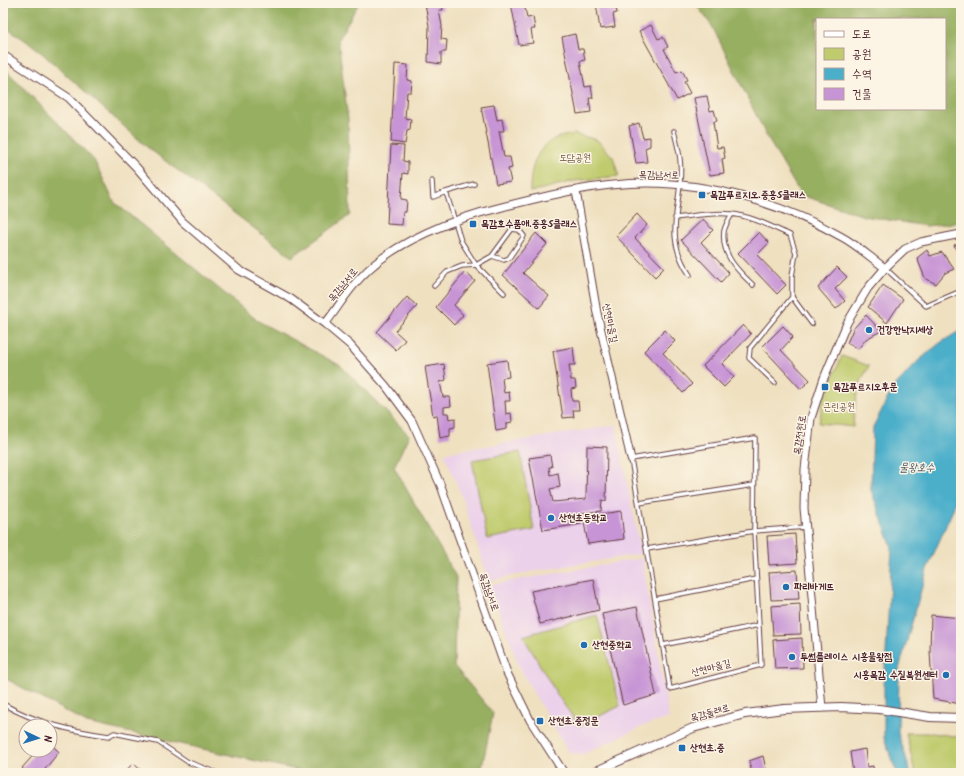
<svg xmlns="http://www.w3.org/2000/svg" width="964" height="776" viewBox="0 0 964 776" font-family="Kalam,'Poor Story',sans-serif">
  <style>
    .built { fill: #ecd1ea }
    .green { fill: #bfcb6d; stroke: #84754c }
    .forest { fill: #97af60; stroke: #706746; fill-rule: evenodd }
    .water { fill: #4bafca; stroke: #4a677a }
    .building { fill: #c794d5 }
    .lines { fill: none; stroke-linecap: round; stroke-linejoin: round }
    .service-casing { stroke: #633c41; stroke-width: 5.5 }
    .minor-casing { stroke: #633c41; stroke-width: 9 }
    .tertiary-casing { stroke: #633c41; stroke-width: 10 }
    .service { stroke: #fff; stroke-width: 3.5 }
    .minor { stroke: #fff; stroke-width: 7 }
    .tertiary { stroke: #fff; stroke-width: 8 }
    .poi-dot { fill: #1f6fb2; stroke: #fcf5e5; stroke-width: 1.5 }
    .labels { text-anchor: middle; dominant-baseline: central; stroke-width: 3; stroke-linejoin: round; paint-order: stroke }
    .park-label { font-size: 10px; fill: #6d533f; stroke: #fcf5e5 }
    .street-label { font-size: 10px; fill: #4a1f2b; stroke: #fcf5e5 }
    .poi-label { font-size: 10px; font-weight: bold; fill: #4a1f2b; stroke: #fcf5e5; text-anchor: start }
    .water-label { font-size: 11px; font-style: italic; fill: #4a596b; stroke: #fcf5e5 }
  </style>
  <rect width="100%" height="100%" fill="#fcf5e5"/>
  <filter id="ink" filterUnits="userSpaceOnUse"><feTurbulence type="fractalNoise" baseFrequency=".025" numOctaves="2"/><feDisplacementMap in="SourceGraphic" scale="8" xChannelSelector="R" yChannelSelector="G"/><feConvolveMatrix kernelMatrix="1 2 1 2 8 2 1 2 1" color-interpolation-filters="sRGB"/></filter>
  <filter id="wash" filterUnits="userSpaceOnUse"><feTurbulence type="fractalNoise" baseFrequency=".012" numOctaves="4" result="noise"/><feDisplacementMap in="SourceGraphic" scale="16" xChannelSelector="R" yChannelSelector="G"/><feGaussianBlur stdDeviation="0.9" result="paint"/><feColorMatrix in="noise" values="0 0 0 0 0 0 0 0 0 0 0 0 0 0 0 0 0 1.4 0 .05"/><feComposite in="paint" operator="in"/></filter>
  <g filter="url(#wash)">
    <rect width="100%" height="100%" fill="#efe0c0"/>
    <path class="built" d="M616,425L641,554L535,571L489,581L461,494L444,453Z
      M642,558L669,718L643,726L582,755L569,752L533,692L519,666L489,585Z"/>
    <path class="green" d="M575,134L597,140L613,157L619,176L574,181L530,192C530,170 535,148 556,138C562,136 569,135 575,134Z
      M842,356L869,366C856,387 855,403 853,427L819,423L823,399Z
      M520,452L534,530L487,539L472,460Z
      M597,615L620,706L579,726L558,696L523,636Z
      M906,733H932L961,737V773H915Z"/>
    <path class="forest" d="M3,3H359L338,39L348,120L350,215L292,257L147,147L35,47L3,25Z
      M695,3H961V222L926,226L864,216L801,195L768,139L712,26ZM817,19H945V109H817Z
      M3,67L94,160L114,202L258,321L341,366L409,435L394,467L456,577L454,666L493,713L481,772L310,773L87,723L3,677Z"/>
    <path class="water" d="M961,330V486L952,512L927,569L899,669L898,733L911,773H897L884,738V687L892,547L871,490L873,427L893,388L918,361L940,343Z"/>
    <g id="blocks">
      <path class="building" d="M425,3H442L443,10H439L442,26L441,39L447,40L446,52H441V64L428,62L429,26Z
        M511,3H524L527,18L533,17L535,29H531L533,43L519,45Z
        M596,3H615L617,13L613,14L615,27L600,29Z
        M651,25L658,39L663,37L668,47L664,49L676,72L682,70L687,80L684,82L690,93L677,100L639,31Z
        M575,34L578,49H583L585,60L580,61L585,87L591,86L593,98H589L591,112L577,114L562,37Z
        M395,64L408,65L407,80L412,81L411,92H407L405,118L411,119L410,130L407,131L405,144L391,142Z
        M707,96L710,111L714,110L717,121L713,122L717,148L723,147L725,158L722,159L724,173L710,175L694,98Z
        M494,105L497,120L502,119L504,131H499L504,157H510L512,168L508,169L511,182L496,184L481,107Z
        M639,123L643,138L650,137V146L645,148L647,162L636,163L629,126Z
        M391,145L404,146L403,161L408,162V174L403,173L401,199L407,200L406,212H403L402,225L387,224Z
        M637,214L647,225L635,238L664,268L655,277L616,236Z
        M703,219L713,230L701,242L729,273L721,282L681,240Z
        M759,232L769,243L757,255L786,285L777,294L738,253Z
        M536,233L547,244L523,273L549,296L539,308L503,275Z
        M961,244V259L954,245Z
        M927,250L930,256L942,252L954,269L945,273L936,284L925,278L917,258Z
        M837,267L847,277L835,289L845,301L836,309L818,288Z
        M465,272L475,281L454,305L463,315L454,325L436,307Z
        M883,285L903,299L887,323L868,307Z
        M407,297L417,306L395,331L405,340L396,350L377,332Z
        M866,315L881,331L866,339L858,349L847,343L853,329Z
        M743,325L751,334L722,364L734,377L724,387L703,366Z
        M783,326L793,337L781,350L810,380L801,389L762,347Z
        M665,330L675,341L663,353L692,384L683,393L644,351Z
        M573,347L575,365H569L571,380H575L576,388L571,389L572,401H578L579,410H573L574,417L563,418L553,351Z
        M507,360L509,377L502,378L504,393L509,392L510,401H505L506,414L511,413L512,422L507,423V429L496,431L487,363Z
        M444,364L446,380L440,382L443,397H450L451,406L444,407V413H448L449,419L455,418V427L450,428V436L440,438L437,415L433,416L425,367Z
        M587,446L607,447L606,501L602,500L601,511L580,513L581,524L543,530L529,458L550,455L552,467H549L550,475L558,473L560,487L550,489L553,502L586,499Z
        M621,511L624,539L588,544L583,517Z
        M795,534L797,563L769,565L767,536Z
        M797,570L799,599L771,600L769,572Z
        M593,579L599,610L540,624L531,591Z
        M800,604L801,634L773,635L771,606Z
        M637,607L656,695L623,705L602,614Z
        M931,615L961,618V704L933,699L930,652Z
        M802,638L803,668L775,669L773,640Z
        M50,743L59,752L45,769L49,773H28L22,768L38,750H50Z
        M865,749L867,767L873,766L874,773H853L850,752Z
        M763,756L767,773H752L749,761Z
        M133,763L144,773H124Z"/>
    </g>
  </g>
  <g filter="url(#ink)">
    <use href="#blocks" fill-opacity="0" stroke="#633c41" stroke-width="1"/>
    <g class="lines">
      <defs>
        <path id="service" d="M674,131C676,140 679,150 680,159C685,204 660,232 690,275
          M432,181L433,197L446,192
          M474,184L446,192L461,241L476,265L504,293
          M732,214C729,219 725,226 724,231C721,255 738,271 753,285
          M675,218C693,216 713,212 731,214C751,216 772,227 790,235L796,253L792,276V297L812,324
          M885,268L926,306L961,291
          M434,286L447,272L462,266L476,265L492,256L512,229L519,230L524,236L509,258L504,260L492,256
          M775,383L749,358L750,348L792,297
          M755,438L754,531L761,665L670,689L631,459Z
          M639,503L754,485
          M647,549L754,531L806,527
          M655,599L756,579
          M663,645L759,625
          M3,704C36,723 72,731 109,736L114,733L158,742L188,762L217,773"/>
        <path id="minor" d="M3,55L69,98L137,168L183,222L239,270L291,299L325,324
          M576,191L597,313L631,459
          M822,708L804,508L805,469L811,418L824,378L847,323L868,288L885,268L905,249L921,242L961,234
          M564,773L530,720L507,673L441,486L412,421L386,386L350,345L325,324C337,309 347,291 361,277C394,241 456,218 502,207C549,195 599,183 647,183C712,183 786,205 842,237C857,245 871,258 885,268"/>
        <path id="tertiary" d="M592,773L693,728L745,714L784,709L841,707L879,709L930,717L961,718"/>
      </defs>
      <use href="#service" class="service-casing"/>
      <use href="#minor" class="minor-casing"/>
      <use href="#tertiary" class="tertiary-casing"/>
      <use href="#service" class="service"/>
      <use href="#minor" class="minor"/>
      <use href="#tertiary" class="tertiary"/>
    </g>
  </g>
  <g class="poi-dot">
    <rect x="698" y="191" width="8" height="8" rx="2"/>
    <rect x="469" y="220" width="8" height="8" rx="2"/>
    <circle cx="869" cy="330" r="4"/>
    <rect x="821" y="383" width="8" height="8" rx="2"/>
    <circle cx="551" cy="518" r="4"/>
    <circle cx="786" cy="587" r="4"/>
    <circle cx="584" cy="645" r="4"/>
    <circle cx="792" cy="657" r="4"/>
    <circle cx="946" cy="675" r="4"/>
    <rect x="536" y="717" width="8" height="8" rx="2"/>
    <rect x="678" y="744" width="8" height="8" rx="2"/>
  </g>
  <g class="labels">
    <g class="park-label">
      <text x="575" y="158">도담공원</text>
      <text x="839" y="407">근린공원</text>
    </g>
    <g class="street-label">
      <text transform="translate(659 175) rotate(1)">목감남서로</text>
      <text transform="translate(343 285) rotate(-51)">목감남서로</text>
      <text transform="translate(610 323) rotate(78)">산현마을길</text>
      <text transform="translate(800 435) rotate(-82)">목감전원로</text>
      <text transform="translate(489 592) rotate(70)">목감남서로</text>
      <text transform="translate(711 668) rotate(-15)">산현마을길</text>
      <text transform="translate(710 713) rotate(-16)">목감둘레로</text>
    </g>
    <g class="poi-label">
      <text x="710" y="195">목감푸르지오.중흥S클래스</text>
      <text x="481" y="224">목감호수품애.중흥S클래스</text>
      <text x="877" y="330">건강한낙지세상</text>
      <text x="833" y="387">목감푸르지오후문</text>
      <text x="559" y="518">산현초등학교</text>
      <text x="794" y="587">파리바게뜨</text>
      <text x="592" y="645">산현중학교</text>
      <text x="800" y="657">투썸플레이스 시흥물왕점</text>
      <text x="938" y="675" text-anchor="end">시흥목감 수질복원센터</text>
      <text x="548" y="721">산현초.중정문</text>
      <text x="690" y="748">산현초.중</text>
    </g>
    <g class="water-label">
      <text x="917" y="468">물왕호수</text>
    </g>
  </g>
  <rect width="964" height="776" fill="none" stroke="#fcf5e5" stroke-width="16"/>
  <rect x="816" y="18" width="130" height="92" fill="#fcf5e5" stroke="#b59f9b"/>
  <rect x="824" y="31" width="20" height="6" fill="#ffffff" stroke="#b59f9b"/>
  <text x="852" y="38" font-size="12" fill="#4a1f2b">도로</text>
  <rect x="824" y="48" width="20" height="12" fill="#bfcb6d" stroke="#b59f9b"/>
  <text x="852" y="58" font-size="12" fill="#4a1f2b">공원</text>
  <rect x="824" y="68" width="20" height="12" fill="#4bafca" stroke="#b59f9b"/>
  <text x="852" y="78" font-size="12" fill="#4a1f2b">수역</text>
  <rect x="824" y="88" width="20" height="12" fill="#c794d5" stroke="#b59f9b"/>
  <text x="852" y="98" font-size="12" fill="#4a1f2b">건물</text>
  <g transform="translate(38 738) rotate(94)"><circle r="19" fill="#fcf5e5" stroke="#b59f9b"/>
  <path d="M0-3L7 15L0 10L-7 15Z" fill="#1f6fb2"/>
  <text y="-6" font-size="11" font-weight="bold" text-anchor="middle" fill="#4a1f2b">N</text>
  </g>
</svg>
